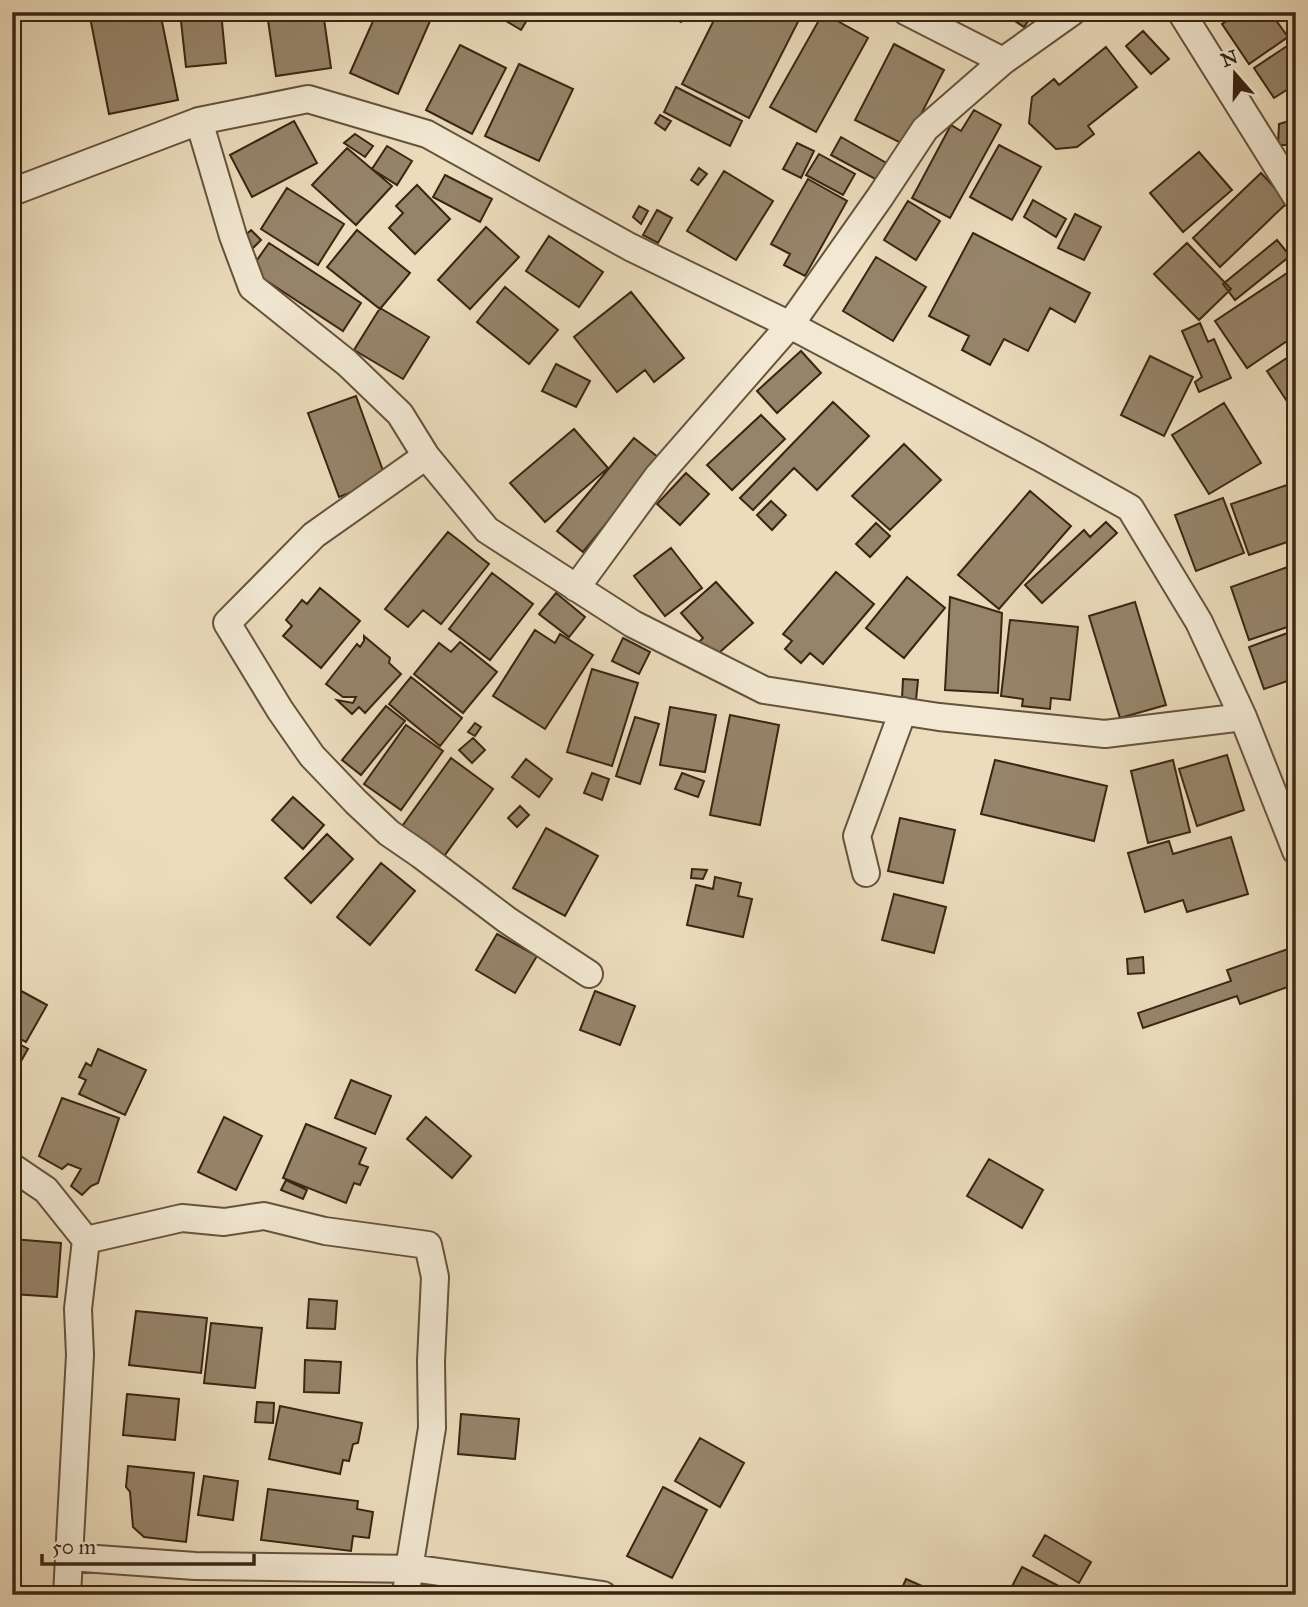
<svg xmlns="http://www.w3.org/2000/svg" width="1308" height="1607" viewBox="0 0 1308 1607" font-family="'IM FELL Great Primer',serif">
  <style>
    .building { fill: #96846a; stroke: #3a2512; stroke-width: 2 }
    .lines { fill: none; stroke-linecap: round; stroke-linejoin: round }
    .street-casing { stroke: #66533c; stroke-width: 30 }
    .street { stroke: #f2e8d3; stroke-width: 26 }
  </style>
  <rect width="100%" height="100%" fill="#ebdcbc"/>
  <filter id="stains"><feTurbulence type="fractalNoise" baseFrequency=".00286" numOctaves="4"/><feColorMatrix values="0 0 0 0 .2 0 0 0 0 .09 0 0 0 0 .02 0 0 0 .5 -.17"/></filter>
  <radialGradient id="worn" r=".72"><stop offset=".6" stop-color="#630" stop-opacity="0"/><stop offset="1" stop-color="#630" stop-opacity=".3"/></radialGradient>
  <path class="building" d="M89,12H160L178,100L109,114Z
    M180,12H221L226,63L186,67Z
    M273,12H323L331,68L276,76L267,13Z
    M377,12H434L398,94L350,73Z
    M502,12H525L530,15L521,30L501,18Z
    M658,12H685L681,22Z
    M718,12H803L749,118L682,84Z
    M1001,12H1034L1024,27Z
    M1239,12H1270L1288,37L1249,64L1222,24Z
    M823,13L868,38L816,132L770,107Z
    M1143,31L1169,59L1151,74L1126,46Z
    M1296,40V84L1274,98L1254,68Z
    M894,44L944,70L905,145L855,120Z
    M460,45L506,68L472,134L426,110Z
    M1106,47L1137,87L1088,126L1094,134L1077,147L1056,149L1029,123L1032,97L1054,79L1059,85Z
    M519,64L573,89L539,161L485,136Z
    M676,87L742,121L730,146L664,112Z
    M974,110L1001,125L950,218L912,198L951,125L961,131Z
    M660,115L671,121L665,130L655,123Z
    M1292,120L1296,136V145H1278L1279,124Z
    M294,121L317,163L252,197L230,155Z
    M355,134L373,146L365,157L344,143Z
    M841,137L888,164L879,181L831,155Z
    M797,143L814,151L801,178L783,169Z
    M999,145L1041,167L1012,220L970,197Z
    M387,146L412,161L397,185L372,169Z
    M347,148L392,186L356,225L312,185Z
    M1199,152L1232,190L1183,232L1150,193Z
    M819,154L855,174L843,195L806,175Z
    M699,168L707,174L698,185L691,180Z
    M724,171L773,201L736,260L687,231Z
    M1261,173L1288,202L1220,267L1193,238Z
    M445,175L492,199L480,222L433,197Z
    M808,179L847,201L805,276L784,265L790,254L771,244Z
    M417,185L450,219L415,254L389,228L403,213L396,206Z
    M287,188L344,224L318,265L261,229Z
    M1033,200L1066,219L1056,237L1024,217Z
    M908,201L940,221L916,260L884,240Z
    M639,206L648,211L641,224L633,217Z
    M657,210L672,218L658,243L643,235Z
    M1075,214L1101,227L1084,260L1058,248Z
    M486,227L519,257L470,309L438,280Z
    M251,230L261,240L252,249L242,238Z
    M357,230L410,273L380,309L327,267Z
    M973,233L1090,293L1075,322L1050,308L1028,351L1004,339L990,365L962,350L969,336L929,316Z
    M549,236L603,272L579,307L526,271Z
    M1277,240L1290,256L1235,300L1223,284Z
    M269,243L361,303L343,331L250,270Z
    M1187,243L1231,289L1199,320L1154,274Z
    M876,257L926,287L893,341L843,311Z
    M1287,273L1296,285V335L1247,368L1215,321Z
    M505,287L558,330L529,364L477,322Z
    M631,292L684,358L654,382L645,370L617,392L574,337Z
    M380,308L429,337L403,379L354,350Z
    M1200,323L1208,342L1214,339L1231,378L1199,392L1195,382L1202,377L1182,331Z
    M801,351L821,373L777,413L757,391Z
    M1296,352V415L1267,371Z
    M1150,356L1193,377L1164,436L1121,415Z
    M556,364L590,381L576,407L542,391Z
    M356,396L386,479L339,497L308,413Z
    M833,402L869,436L817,490L794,468L753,510L740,498Z
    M1224,403L1261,463L1209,494L1172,435Z
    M761,415L785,439L732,490L707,465Z
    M574,429L608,468L545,522L510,483Z
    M634,438L659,458L583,552L557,531Z
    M904,444L941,480L890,530L852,496Z
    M686,473L709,494L680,525L657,504Z
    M1293,483L1296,489V539L1249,555L1231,504Z
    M1030,491L1071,526L999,609L958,575Z
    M1223,498L1244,553L1196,571L1175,515Z
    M771,501L786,515L772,530L757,515Z
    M1106,522L1117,533L1042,603L1025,585L1084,530L1090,537Z
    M876,523L890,536L870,557L856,544Z
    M448,532L489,564L441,624L423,610L408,627L385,609Z
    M671,548L702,588L665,616L634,576Z
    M1296,564V624L1249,640L1231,587Z
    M836,572L874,604L823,664L810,653L801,663L785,649L792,641L783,634Z
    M492,573L533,604L490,660L449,629Z
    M907,577L945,608L904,658L866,628Z
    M716,582L753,623L713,658L699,642L703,638L681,613Z
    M320,588L360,621L321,668L283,636L292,626L286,620L302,600L307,604Z
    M556,593L585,617L569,637L539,614Z
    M950,597L1002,613L998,693L945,690Z
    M1135,602L1166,705L1120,718L1089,616Z
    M1010,620L1078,627L1070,700L1051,698L1050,709L1022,706L1023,699L1001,696Z
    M535,630L555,643L560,634L593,655L545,729L493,696Z
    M1296,630V678L1264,689L1249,647Z
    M364,636L390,658L389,663L401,674L365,713L359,707L352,714L337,700L353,703L356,697H343L326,684L357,644L360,647L364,641Z
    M623,638L650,652L639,674L612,661Z
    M460,642L497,672L463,713L414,674L439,643L451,652Z
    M592,669L638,683L612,766L567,752Z
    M411,677L462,718L440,746L389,704Z
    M903,679L918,680L916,700L902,699Z
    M386,706L405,721L361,775L342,760Z
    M670,707L716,715L705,772L660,765Z
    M730,715L779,725L760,825L710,815Z
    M635,717L659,724L640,784L616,776Z
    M475,723L481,727L475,736L468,732Z
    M406,725L443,751L401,810L364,784Z
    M473,738L485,750L472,763L459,750Z
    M1227,755L1244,810L1197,826L1179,769Z
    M451,758L493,789L442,859L400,829Z
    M526,759L552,779L539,797L512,777Z
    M995,760L1107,786L1094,841L981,814Z
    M1173,760L1190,832L1148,843L1131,771Z
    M592,773L609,779L602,800L584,793Z
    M682,773L704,781L698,797L675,789Z
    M293,797L324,825L303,849L272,820Z
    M520,806L529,815L517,827L508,818Z
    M900,818L955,830L943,883L888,871Z
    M546,828L598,856L565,916L513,888Z
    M327,834L353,859L311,903L285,878Z
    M1231,837L1248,894L1187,912L1183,900L1145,912L1128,853L1169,841L1173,854Z
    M381,863L415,891L370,945L337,917Z
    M692,869L707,870L703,879L691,878Z
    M715,877L741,883L738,896L752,899L743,937L687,925L696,885L713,889Z
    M894,894L946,907L934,953L882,940Z
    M497,934L537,956L515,993L476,970Z
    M1288,949L1296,971V984L1240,1004L1237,996L1143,1028L1138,1013L1231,981L1227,970Z
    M1143,957L1144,973L1128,974L1127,959Z
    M12,986L47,1005L26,1042L12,1035Z
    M595,991L635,1006L620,1045L580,1030Z
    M12,1040L28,1049L12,1077Z
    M98,1049L146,1070L125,1115L79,1094L86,1080L79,1077L86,1063L91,1066Z
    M351,1080L391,1096L375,1134L335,1118Z
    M62,1098L119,1118L98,1183L91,1186L82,1195L71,1186L81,1169L68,1164L62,1169L39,1156Z
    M224,1117L262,1136L236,1190L198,1172Z
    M426,1117L471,1156L452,1178L407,1139Z
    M306,1124L366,1148L359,1164L368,1167L360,1185L354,1183L346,1203L283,1178Z
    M989,1159L1043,1190L1022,1228L967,1196Z
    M286,1180L307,1190L303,1199L281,1190Z
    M12,1239L61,1243L57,1297L12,1294Z
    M309,1299L337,1301L335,1329L307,1328Z
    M136,1311L207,1318L201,1373L129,1365Z
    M211,1323L262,1328L255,1388L204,1383Z
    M305,1360L341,1362L339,1393L304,1392Z
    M127,1394L179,1399L175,1440L123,1435Z
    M257,1402L274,1403L273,1423L255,1422Z
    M280,1406L362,1423L358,1443L353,1444L349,1461L343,1460L340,1474L269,1459Z
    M461,1414L519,1419L515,1459L458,1454Z
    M700,1438L744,1463L720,1507L675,1481Z
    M128,1466L194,1473L186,1542L144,1537L133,1527L130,1492L126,1487Z
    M204,1476L238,1481L233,1520L198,1515Z
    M663,1487L707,1510L672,1578L627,1556Z
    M268,1489L358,1501L357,1509L373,1512L369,1538L353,1536L351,1551L261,1540Z
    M1045,1535L1091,1562L1079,1583L1033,1556Z
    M1022,1567L1076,1595L1008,1594Z
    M906,1579L940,1594V1595H899Z
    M430,1581L457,1583L456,1595H429Z"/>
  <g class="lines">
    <defs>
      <path id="street" d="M907,12L1003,61
        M1181,12L1296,196
        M199,121L233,236L252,287L347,363L400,414L426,456L487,530L633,624L764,690L939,717L1105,734L1243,717
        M12,192L199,121L308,99L427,134L630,247L790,325L1039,457L1130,508L1199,622L1243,717L1296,851
        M426,456L314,535L227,623L280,710L312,756L356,802L389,833L421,855L507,920L589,974
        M576,588L658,476L790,325L880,197L925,129L1003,61L1072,12
        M866,873L857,836L903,711
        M12,1167L46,1190L86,1240
        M69,1557L195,1566L418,1569L603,1595
        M67,1595L80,1355L78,1309L86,1240L182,1218L224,1222L264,1216L325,1231L428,1245L435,1277L431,1361L432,1428L409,1569L406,1595"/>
    </defs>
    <use href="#street" class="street-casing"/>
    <use href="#street" class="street"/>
  </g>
  <rect width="1308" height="1607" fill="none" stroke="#ebdcbc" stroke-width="42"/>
  <rect x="14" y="14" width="1280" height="1579" fill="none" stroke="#3a2512" stroke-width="3.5"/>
  <rect x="21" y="21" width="1266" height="1565" fill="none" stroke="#3a2512" stroke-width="2"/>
  <g transform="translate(1235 74) rotate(340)" stroke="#f2e8d3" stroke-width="5" paint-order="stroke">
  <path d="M0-5L12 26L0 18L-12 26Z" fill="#3a2512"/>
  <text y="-10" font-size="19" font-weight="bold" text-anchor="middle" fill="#3a2512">N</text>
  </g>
  <path d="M42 1554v10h212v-10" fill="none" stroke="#3a2512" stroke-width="3.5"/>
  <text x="52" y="1554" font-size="21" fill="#3a2512" stroke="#f2e8d3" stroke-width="5" paint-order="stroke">50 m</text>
  <rect width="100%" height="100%" filter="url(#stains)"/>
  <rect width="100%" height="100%" fill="url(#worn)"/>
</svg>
